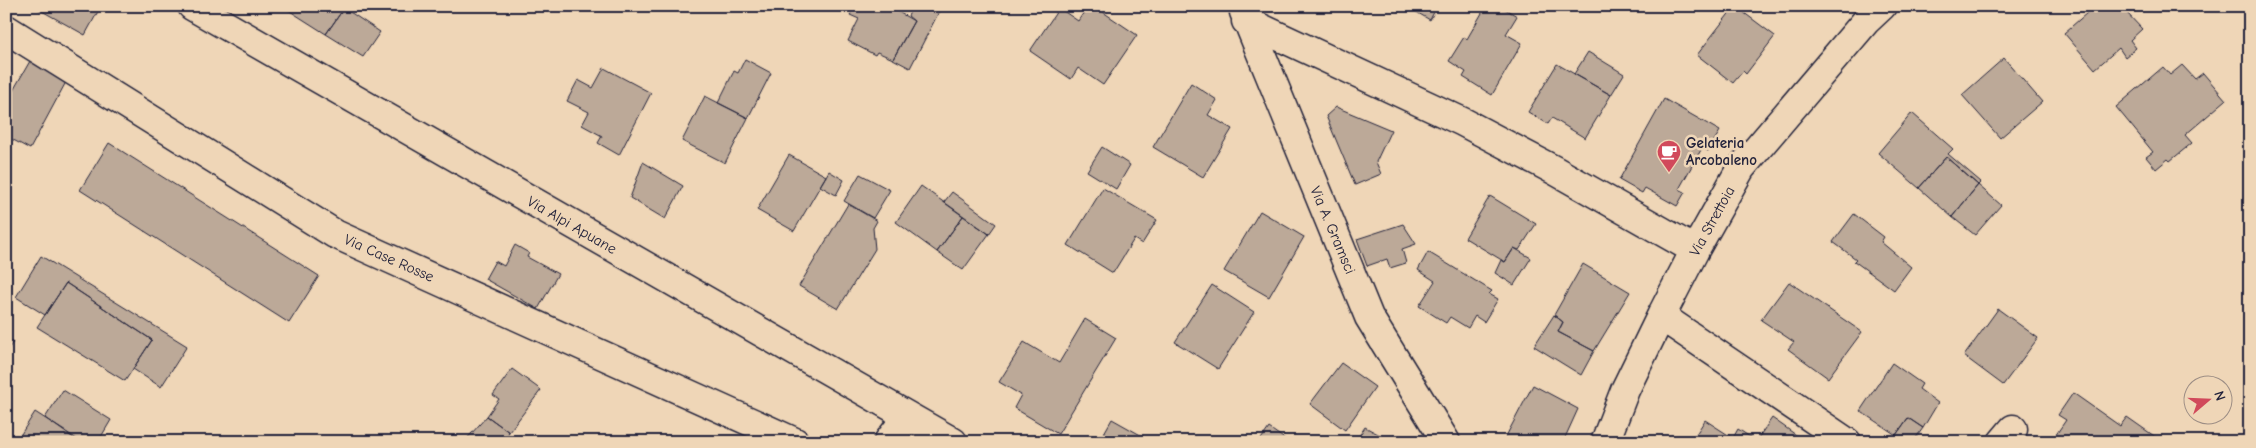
<svg xmlns="http://www.w3.org/2000/svg" width="2256" height="448" viewBox="0 0 2256 448" font-family="'Comic Neue',sans-serif">
  <style>
    .building { fill: #bca998; stroke: #22223b }
    .lines { fill: none; stroke-linecap: round; stroke-linejoin: round }
    .street-casing { stroke: #22223b; stroke-width: 31 }
    .secondary-casing { stroke: #22223b; stroke-width: 31 }
    .street { stroke: #efd6b7; stroke-width: 28 }
    .secondary { stroke: #efd6b7; stroke-width: 28 }
    .labels { text-anchor: middle; dominant-baseline: central; stroke-width: 5; stroke-linejoin: round; paint-order: stroke }
    .poi-label { font-size: 15px; font-weight: bold; fill: #22223b; stroke: #efd6b7; text-anchor: start }
    .street-label { font-size: 15px; fill: #22223b; stroke: #efd6b7 }
  </style>
  <rect width="100%" height="100%" fill="#efd6b7"/>
  <filter id="ink" filterUnits="userSpaceOnUse"><feTurbulence type="fractalNoise" baseFrequency=".02" numOctaves="2"/><feDisplacementMap in="SourceGraphic" scale="10" xChannelSelector="R" yChannelSelector="G"/><feConvolveMatrix kernelMatrix="1 2 1 2 8 2 1 2 1" color-interpolation-filters="sRGB"/></filter>
  <g filter="url(#ink)">
    <path class="building" d="M33,6H101L85,35Z
      M282,6H341L344,8L326,34Z
      M855,6H888L914,21L893,59L877,52L875,55L848,41L859,19L850,15Z
      M913,6H942L910,68L893,59L914,21L908,16Z
      M1088,6H1094L1137,35L1103,85L1078,68L1071,79L1030,51L1059,8L1078,21Z
      M1406,6H1437L1430,20Z
      M1486,6H1500L1517,16L1506,34L1522,43L1492,95L1463,77L1466,72L1449,61L1464,37L1467,39Z
      M1735,6L1775,36L1746,74L1743,71L1733,83L1697,55Z
      M2095,6H2133L2126,12L2142,29L2130,40L2136,48L2125,57L2119,48L2095,69L2064,33Z
      M344,8L380,32L363,57L326,34Z
      M1588,52L1624,74L1611,95L1574,74Z
      M2004,58L2042,102L2000,138L1962,95Z
      M745,59L771,73L748,118L718,103L734,71L738,73Z
      M30,61L66,82L30,149L6,136V103Z
      M1557,64L1611,95L1585,138L1552,118L1548,124L1528,112Z
      M2182,65L2195,79L2203,73L2226,100L2185,135L2192,143L2170,161L2168,159L2156,169L2146,157L2153,152L2116,107L2163,67L2170,75Z
      M604,68L651,93L619,155L598,143L602,136L582,125L589,112L567,101L578,80L593,88Z
      M1191,83L1217,100L1208,115L1232,129L1203,177L1153,147Z
      M705,96L748,118L725,163L682,141Z
      M1664,99L1720,131L1708,151L1702,148L1679,189L1685,192L1677,206L1645,188L1642,193L1619,180Z
      M1336,107L1391,130L1376,162L1381,174L1355,185L1326,116Z
      M1912,113L1953,149L1948,154L1981,182L1978,185L1946,157L1919,188L1878,153Z
      M109,143L319,276L289,323L80,190Z
      M1102,147L1130,165L1116,189L1087,171Z
      M789,155L826,176L794,231L757,210Z
      M1946,157L1978,185L1952,217L1919,188Z
      M643,162L683,186L665,219L630,198Z
      M829,171L844,180L836,195L820,186Z
      M860,174L890,190L873,218L844,201Z
      M1978,185L2001,205L1975,235L1952,217Z
      M921,186L963,216L937,252L896,222Z
      M1103,188L1157,220L1142,244L1134,239L1113,273L1068,245Z
      M952,192L996,224L989,234L944,202Z
      M1490,196L1536,224L1519,250L1514,248L1505,262L1465,238Z
      M848,204L877,221L873,228L875,249L838,309L799,286Z
      M1260,211L1304,237L1269,297L1224,271Z
      M1854,214L1884,237L1881,242L1911,267L1894,290L1854,261L1856,259L1833,242Z
      M963,216L989,234L963,270L937,252Z
      M1403,224L1416,244L1402,249L1406,263L1390,268L1387,259L1367,266L1357,239Z
      M515,245L529,253L527,257L558,274L538,309L485,279L495,261L504,266Z
      M1514,248L1531,258L1514,285L1495,273L1501,260L1505,262Z
      M1428,252L1492,291L1489,294L1498,299L1484,322L1475,316L1468,328L1450,317L1446,323L1419,306L1435,281L1418,270Z
      M41,256L187,346L161,387L133,369L152,340L66,283L45,315L16,297Z
      M1583,264L1630,292L1594,351L1558,332L1563,322L1554,315Z
      M1789,282L1862,332L1828,378L1788,349L1794,342L1761,320Z
      M66,283L152,340L125,381L37,327Z
      M1212,285L1254,312L1218,369L1175,342Z
      M1998,309L2038,338L2003,385L1964,356Z
      M1554,315L1563,322L1558,332L1594,351L1581,375L1534,346Z
      M1085,319L1116,338L1058,434L1014,408L1021,395L999,382L1024,342L1059,363Z
      M6,338L13,342L6,353Z
      M1341,363L1375,387L1345,430L1310,404Z
      M1892,363L1922,384L1919,389L1938,403L1923,428L1908,418L1896,435L1860,411Z
      M512,369L541,390L509,432L487,416L499,399L493,395Z
      M1533,385L1578,409L1563,442H1503Z
      M63,390L111,420L98,442H79L45,418Z
      M2073,393L2120,426L2127,417L2157,438L2155,442H2051L2066,420L2058,415Z
      M35,412L80,441L79,442H16Z
      M487,416L509,432L506,438L510,442H464Z
      M1772,418L1806,442H1691L1705,420L1733,438L1738,429L1756,441Z
      M1908,418L1923,428L1913,442H1905L1896,435Z
      M1112,419L1153,442H1099Z
      M1365,427L1393,442H1355Z
      M1269,428L1289,442H1259Z"/>
    <g class="lines">
      <defs>
        <path id="street" d="M1244,12L1369,317L1446,442
          M1246,21L1463,122L1554,170L1695,250
          M6,29L335,234L795,442
          M1661,316L1847,442
          M888,442L907,417
          M1605,442L1625,390L1661,316L1695,250L1741,168L1866,21L1882,6
          M2002,442L2013,429"/>
        <path id="secondary" d="M192,6L953,442"/>
      </defs>
      <use href="#street" class="street-casing"/>
      <use href="#secondary" class="secondary-casing"/>
      <use href="#street" class="street"/>
      <use href="#secondary" class="secondary"/>
    </g>
  </g>
  <defs>
    <symbol id="cafe-pin" viewBox="-11 -11 22 30"><path d="M0 17L-7.5 6A9.5 9.5 0 1 1 7.5 6Z" fill="#d1495b" stroke="#efd6b7"/><path d="M-5.5-4.5H6V0H3Q3 3.5 0 3.5H-2.5Q-5.5 3.5-5.5 0ZM3-3.2v2h1.7v-2ZM-6 4.5H4V6H-6Z" fill="#fff"/></symbol>
  </defs>
  <g fill-rule="evenodd">
    <use href="#cafe-pin" x="1655" y="138" width="28" height="38"/>
  </g>
  <g class="labels">
    <g class="poi-label">
      <text x="1686" y="143">Gelateria<tspan x="1686" dy="17">Arcobaleno</tspan></text>
    </g>
    <g class="street-label">
      <text transform="translate(1712 221) rotate(-61)">Via Strettoia</text>
      <text transform="translate(572 225) rotate(30)">Via Alpi Apuane</text>
      <text transform="translate(1333 230) rotate(67)">Via A. Gramsci</text>
      <text transform="translate(389 258) rotate(24)">Via Case Rosse</text>
    </g>
  </g>
  <rect width="2256" height="448" fill="none" stroke="#efd6b7" stroke-width="25"/>
  <rect x="12" y="12" width="2231" height="423" fill="none" stroke="#22223b" stroke-width="2" filter="url(#ink)"/>
  <g transform="translate(2208 400) rotate(71)"><circle r="24" fill="#efd6b7" stroke="#9d8e85"/>
  <path d="M0-4L9 19L0 12L-9 19Z" fill="#d1495b"/>
  <text y="-8" font-size="14" font-weight="bold" text-anchor="middle" fill="#22223b">N</text>
  </g>
</svg>
